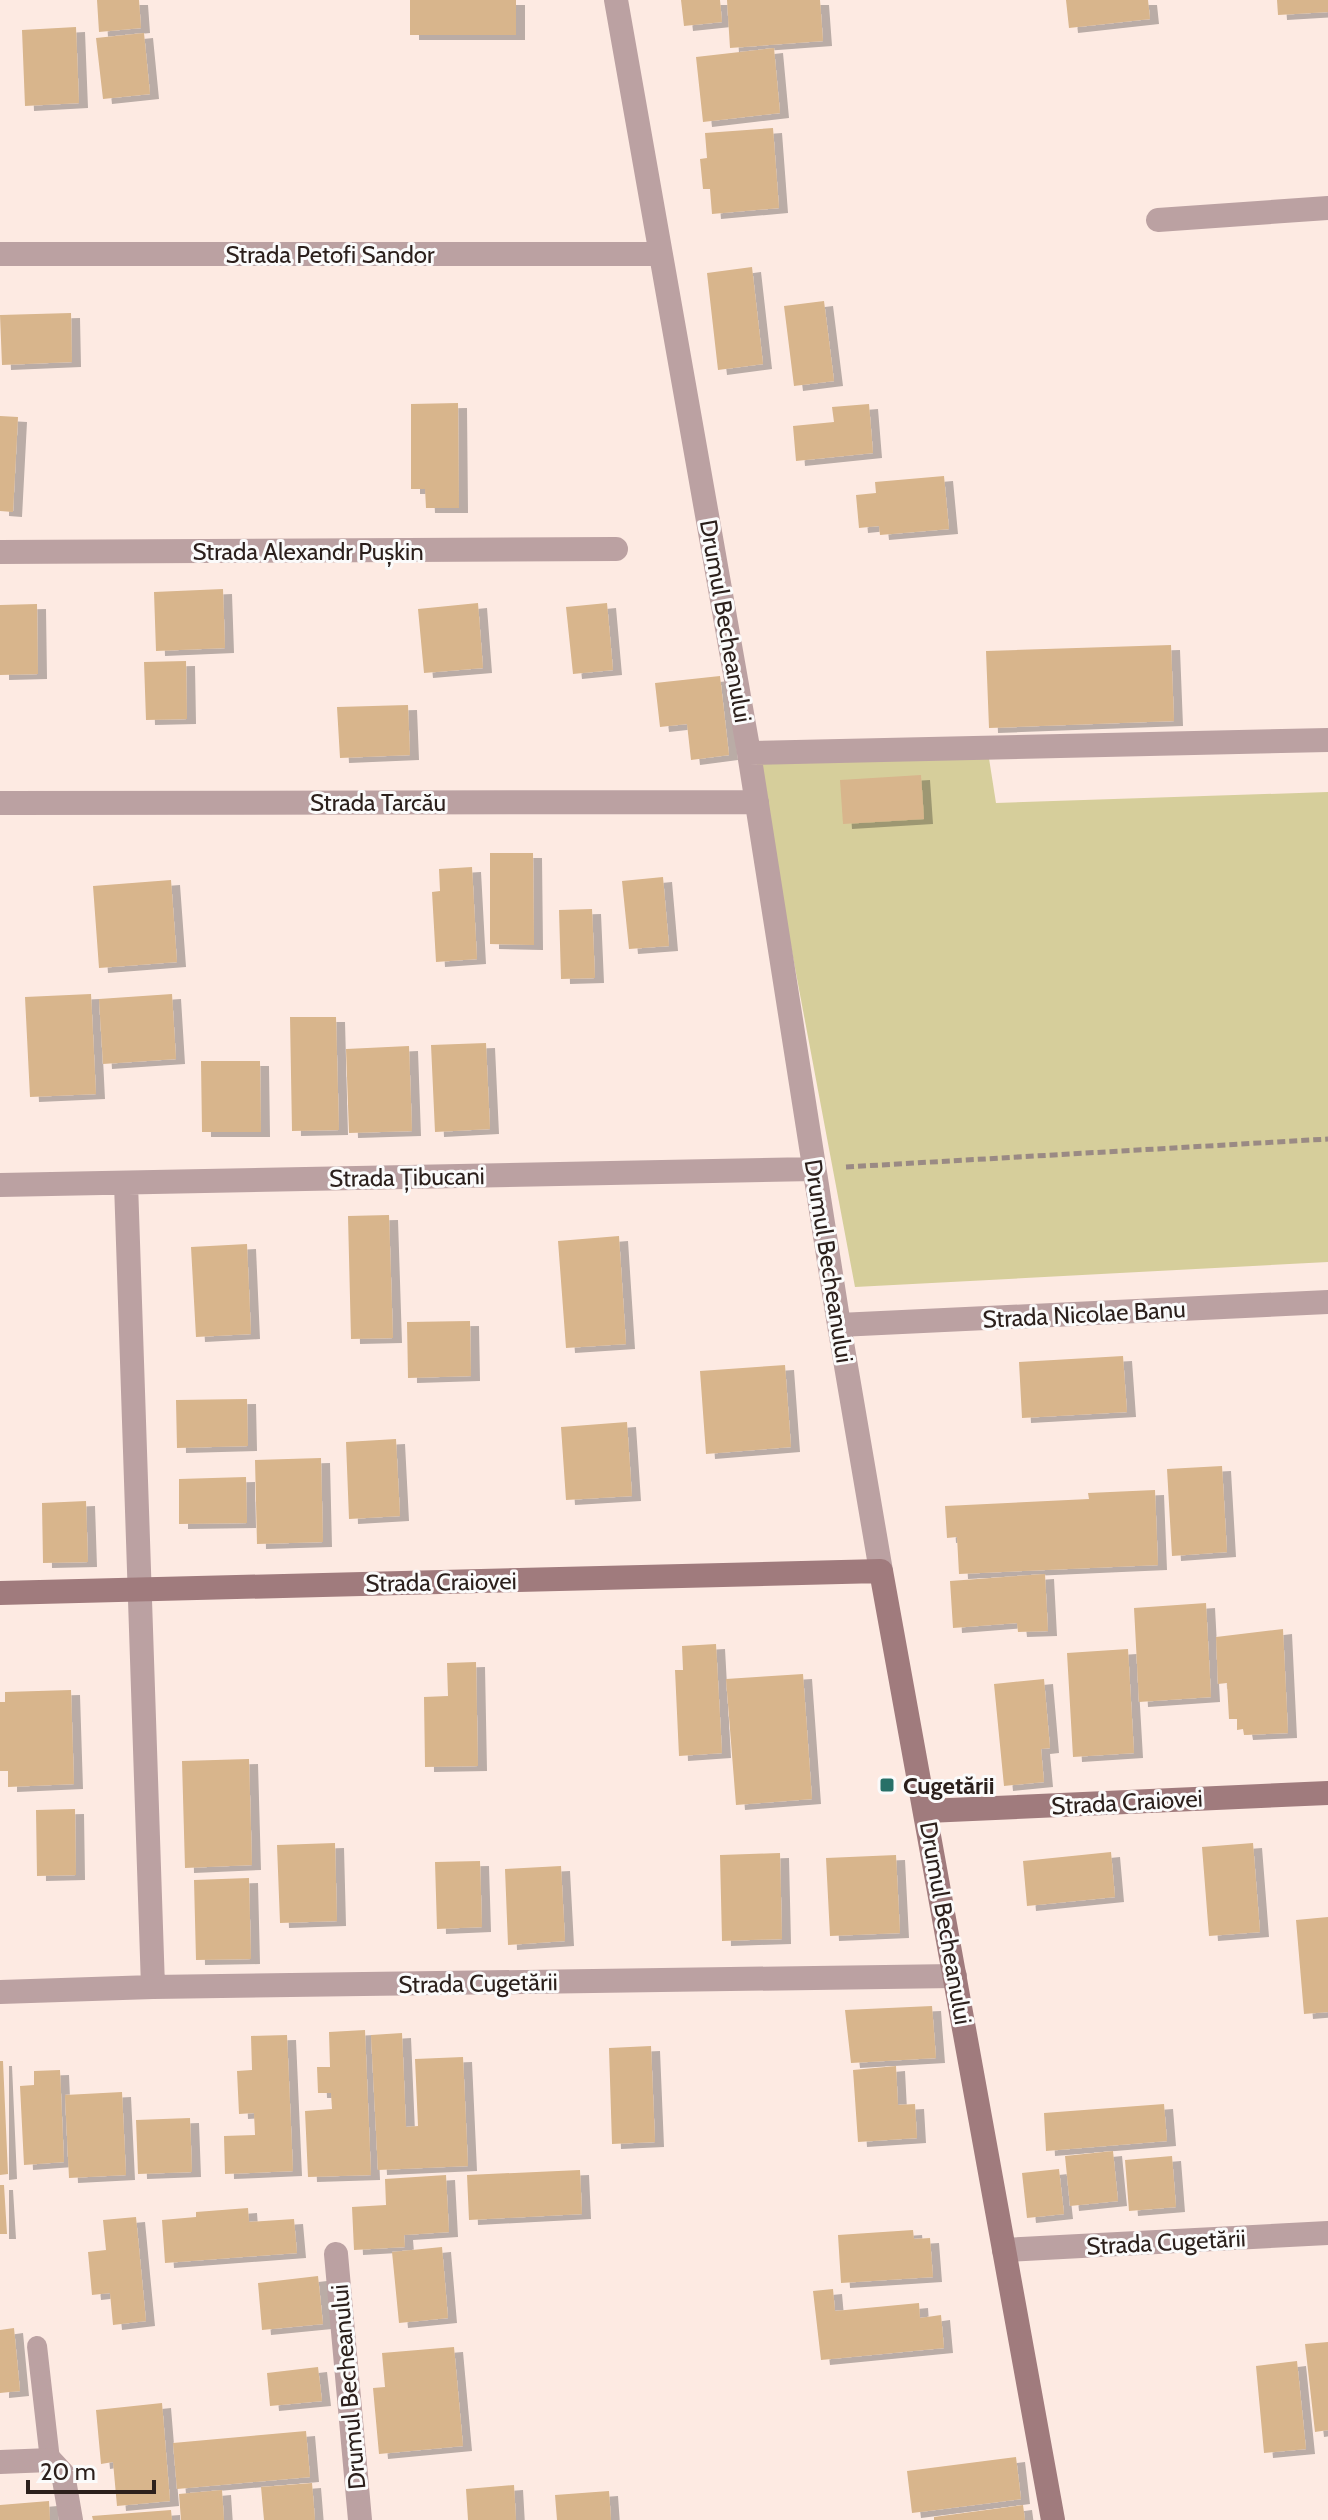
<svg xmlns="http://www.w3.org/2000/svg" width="1328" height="2520" viewBox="0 0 1328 2520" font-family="Cabin,sans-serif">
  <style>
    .green { fill: #d6ce9b }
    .building { fill: #d8b58c; filter: url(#shadow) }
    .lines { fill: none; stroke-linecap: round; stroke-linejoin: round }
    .path { stroke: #9a8a84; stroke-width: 5; stroke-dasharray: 8 4; stroke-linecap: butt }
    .lane { stroke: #bba1a2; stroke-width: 20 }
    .street { stroke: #bba1a2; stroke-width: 24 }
    .secondary { stroke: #a07b7d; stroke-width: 24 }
    .poi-dot { fill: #287068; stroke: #fbfbfb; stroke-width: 3 }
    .labels { text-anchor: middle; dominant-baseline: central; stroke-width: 6; stroke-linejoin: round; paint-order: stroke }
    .street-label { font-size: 24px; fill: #2c201c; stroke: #fbfbfb }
    .poi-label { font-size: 24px; font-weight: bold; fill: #2c201c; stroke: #fbfbfb; text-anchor: start }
  </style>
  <defs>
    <filter id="shadow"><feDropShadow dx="9" dy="5" stdDeviation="0" flood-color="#0004"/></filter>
  </defs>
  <rect width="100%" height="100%" fill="#fdeae2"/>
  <path class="green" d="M988,752L996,803L1328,792V1262L855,1287L755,755Z"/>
  <path class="building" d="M97,0H139L141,28L99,32Z
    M410,0H516V35H410Z
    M681,0H720L722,22L684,26Z
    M727,0H820L823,41L730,48Z
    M1066,0H1148L1150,19L1069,28Z
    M1277,0H1328V12L1278,15Z
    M76,27L79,103L25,106L22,30Z
    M144,33L150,94L103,99L96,38Z
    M774,48L780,113L703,122L696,57Z
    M773,128L779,208L712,214L710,189H703L700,159L707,158L705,133Z
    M752,267L763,364L718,370L707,273Z
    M824,301L834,381L794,386L784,306Z
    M71,313L72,362L2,365L0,315Z
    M458,403L459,508H426L425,489H411V404Z
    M869,404L873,453L796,461L793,426L834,422L832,407Z
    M0,416L18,417L13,512L0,511Z
    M944,476L949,529L880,535L879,526L859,528L856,495L876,493L875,482Z
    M223,589L225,648L156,651L154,592Z
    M478,603L483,668L424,673L418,609Z
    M607,603L613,670L573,674L566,607Z
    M37,604L38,674L0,675V605Z
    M1171,645L1174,721L989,728L986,651Z
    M186,661L187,719L146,720L144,662Z
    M720,676L729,755L691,760L687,724L660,727L655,683Z
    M408,705L410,755L340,758L337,707Z
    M921,775L924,819L843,824L840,780Z
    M490,853H533L534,945L490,944Z
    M472,867L477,959L436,962L432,892L440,891L439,869Z
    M663,877L669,946L629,949L622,881Z
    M171,880L177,962L99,968L93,886Z
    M592,909L595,978L561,979L559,910Z
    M91,994L96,1094L30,1097L25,997Z
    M172,994L176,1059L103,1064L99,999Z
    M290,1017H336L339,1130L292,1131Z
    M486,1043L490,1129L435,1132L431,1045Z
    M409,1046L412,1131L349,1133L346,1049Z
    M201,1061H260L261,1132H202Z
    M389,1215L393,1338L351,1339L348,1216Z
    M619,1236L626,1344L566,1348L558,1241Z
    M247,1244L251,1334L196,1337L191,1247Z
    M470,1321L471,1376L408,1378L407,1322Z
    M1123,1356L1127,1412L1022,1418L1019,1362Z
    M785,1365L791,1447L706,1454L700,1371Z
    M247,1399L248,1446L177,1448L176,1400Z
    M627,1422L632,1496L566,1500L561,1427Z
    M396,1439L400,1516L349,1519L346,1442Z
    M321,1458L323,1542L257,1544L255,1460Z
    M1222,1466L1227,1552L1172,1556L1167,1469Z
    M246,1477L247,1523L179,1524V1479Z
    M1155,1490L1158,1565L959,1574L957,1537L947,1538L945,1506L1089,1499L1088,1493Z
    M86,1501L88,1562L43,1563L42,1503Z
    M1045,1574L1048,1631L1018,1632L1017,1623L953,1628L950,1581Z
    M1206,1603L1211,1697L1139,1702L1134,1608Z
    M1283,1629L1288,1733L1244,1735L1243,1729L1237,1730V1719H1229L1227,1683L1218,1684L1216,1637Z
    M716,1644L722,1753L679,1756L675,1670H683L682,1646Z
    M1128,1649L1134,1753L1073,1757L1067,1653Z
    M476,1662L478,1766L425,1767L424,1697L448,1696L447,1663Z
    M803,1674L812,1799L736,1805L726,1679Z
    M1044,1679L1050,1748L1041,1749L1044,1782L1004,1786L994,1684Z
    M71,1690L74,1784L8,1787V1771H0V1702H5V1692Z
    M249,1759L252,1865L185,1868L182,1761Z
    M75,1809L76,1875L37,1876L36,1810Z
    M335,1843L337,1921L280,1923L277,1845Z
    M1253,1843L1260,1932L1209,1936L1202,1847Z
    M1111,1852L1115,1897L1027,1906L1023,1861Z
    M780,1853L782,1939L722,1941L720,1855Z
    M896,1855L900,1933L830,1936L826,1858Z
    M480,1861L482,1927L437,1929L435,1862Z
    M561,1866L565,1941L508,1945L505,1869Z
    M249,1878L251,1959L196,1960L194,1880Z
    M1328,1917V2012L1304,2014L1296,1920Z
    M932,2006L936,2058L851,2063L845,2010Z
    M365,2030L371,2175L308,2177L305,2111L332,2109L331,2093H318L317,2067H330L329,2032Z
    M402,2033L406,2127L418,2126L415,2059L463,2057L468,2166L378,2170L371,2035Z
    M287,2035L293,2171L225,2174L224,2136L255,2135L254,2113L239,2114L237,2071L252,2070L251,2036Z
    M651,2046L655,2142L612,2144L609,2048Z
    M0,2061H3L8,2174L0,2175Z
    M896,2066L898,2105L915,2104L917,2138L858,2142L853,2070Z
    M60,2070L64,2162L24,2165L20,2086L34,2085V2071Z
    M122,2092L126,2175L69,2178L65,2095Z
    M1164,2104L1167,2141L1046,2151L1044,2113Z
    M190,2118L192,2172L138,2174L136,2120Z
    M1113,2151L1118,2201L1070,2206L1065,2156Z
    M1172,2156L1176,2207L1129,2211L1125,2160Z
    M1059,2169L1064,2214L1027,2218L1022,2173Z
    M580,2170L582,2214L469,2220L467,2175Z
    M446,2175L449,2232L404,2235L405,2247L354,2250L352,2207L386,2205L385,2179Z
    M0,2185H4L7,2234H0Z
    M248,2208L249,2222L294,2219L297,2253L165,2263L162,2220L196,2217V2212Z
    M136,2217L146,2321L113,2325L110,2293L92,2295L88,2252L106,2250L103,2220Z
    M913,2230L914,2239L930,2238L933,2277L841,2283L838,2235Z
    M442,2247L448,2318L399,2323L392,2252Z
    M318,2276L323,2324L262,2330L258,2283Z
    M833,2289L835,2311L919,2303L920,2318L941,2315L944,2348L821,2360L813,2291Z
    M14,2328L20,2391L0,2393V2330Z
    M1328,2342V2430L1315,2432L1305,2344Z
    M454,2347L463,2446L379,2454L373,2388L385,2387L382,2353Z
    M1297,2361L1306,2449L1264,2453L1256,2366Z
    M318,2367L322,2401L270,2406L267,2373Z
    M162,2403L170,2501L117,2506L113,2462L101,2464L96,2410Z
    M306,2431L310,2477L177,2489L173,2443Z
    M1016,2457L1021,2499L912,2513L907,2471Z
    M312,2483L315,2520H264L261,2487Z
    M514,2485L516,2520H468L466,2489Z
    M222,2490L224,2520H181L179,2494Z
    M609,2491L611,2520H557L555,2495Z
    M49,2501L50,2520H0V2505Z
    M1023,2505L1025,2520H934V2517Z
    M171,2510L172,2520H93L92,2516Z"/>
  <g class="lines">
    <path class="path" d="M846,1167L1328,1139"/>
    <path class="lane" d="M37,2346L50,2460"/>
    <path class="street" d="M616,0L749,753L839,1325L881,1571
      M1158,220L1328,208
      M0,254H660
      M0,552L616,549
      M749,753L1328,740
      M0,803L757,802
      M126,1183L153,1987
      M0,1185L814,1169
      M839,1325L1328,1302
      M0,1992L153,1987L955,1976
      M1004,2250L1328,2233
      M336,2254L360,2520
      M0,2462L50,2460L63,2474L71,2520"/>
    <path class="secondary" d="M0,1593L881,1571L1053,2520
      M927,1811L1328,1793"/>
  </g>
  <rect class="poi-dot" x="879" y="1777" width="16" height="16" rx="4"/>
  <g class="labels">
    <g class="street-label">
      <text x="330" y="254">Strada Petofi Sandor</text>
      <text x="308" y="551">Strada Alexandr Pușkin</text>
      <text transform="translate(726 621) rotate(80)">Drumul Becheanului</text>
      <text x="378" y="802">Strada Tarcău</text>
      <text transform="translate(407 1177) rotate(-1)">Strada Țibucani</text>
      <text transform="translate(829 1261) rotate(81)">Drumul Becheanului</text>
      <text transform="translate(1084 1314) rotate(-3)">Strada Nicolae Banu</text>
      <text transform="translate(441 1582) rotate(-1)">Strada Craiovei</text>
      <text transform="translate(1127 1802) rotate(-3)">Strada Craiovei</text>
      <text transform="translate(946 1923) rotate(80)">Drumul Becheanului</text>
      <text transform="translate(478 1983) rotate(-1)">Strada Cugetării</text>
      <text transform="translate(1166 2242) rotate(-3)">Strada Cugetării</text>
      <text transform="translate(348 2387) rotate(-95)">Drumul Becheanului</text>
    </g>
    <g class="poi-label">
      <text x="903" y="1785">Cugetării</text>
    </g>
  </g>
  <path d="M28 2480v12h126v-12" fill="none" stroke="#2c201c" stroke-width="4"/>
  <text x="40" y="2480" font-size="24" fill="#2c201c" stroke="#fbfbfb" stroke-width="6" paint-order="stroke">20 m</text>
</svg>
